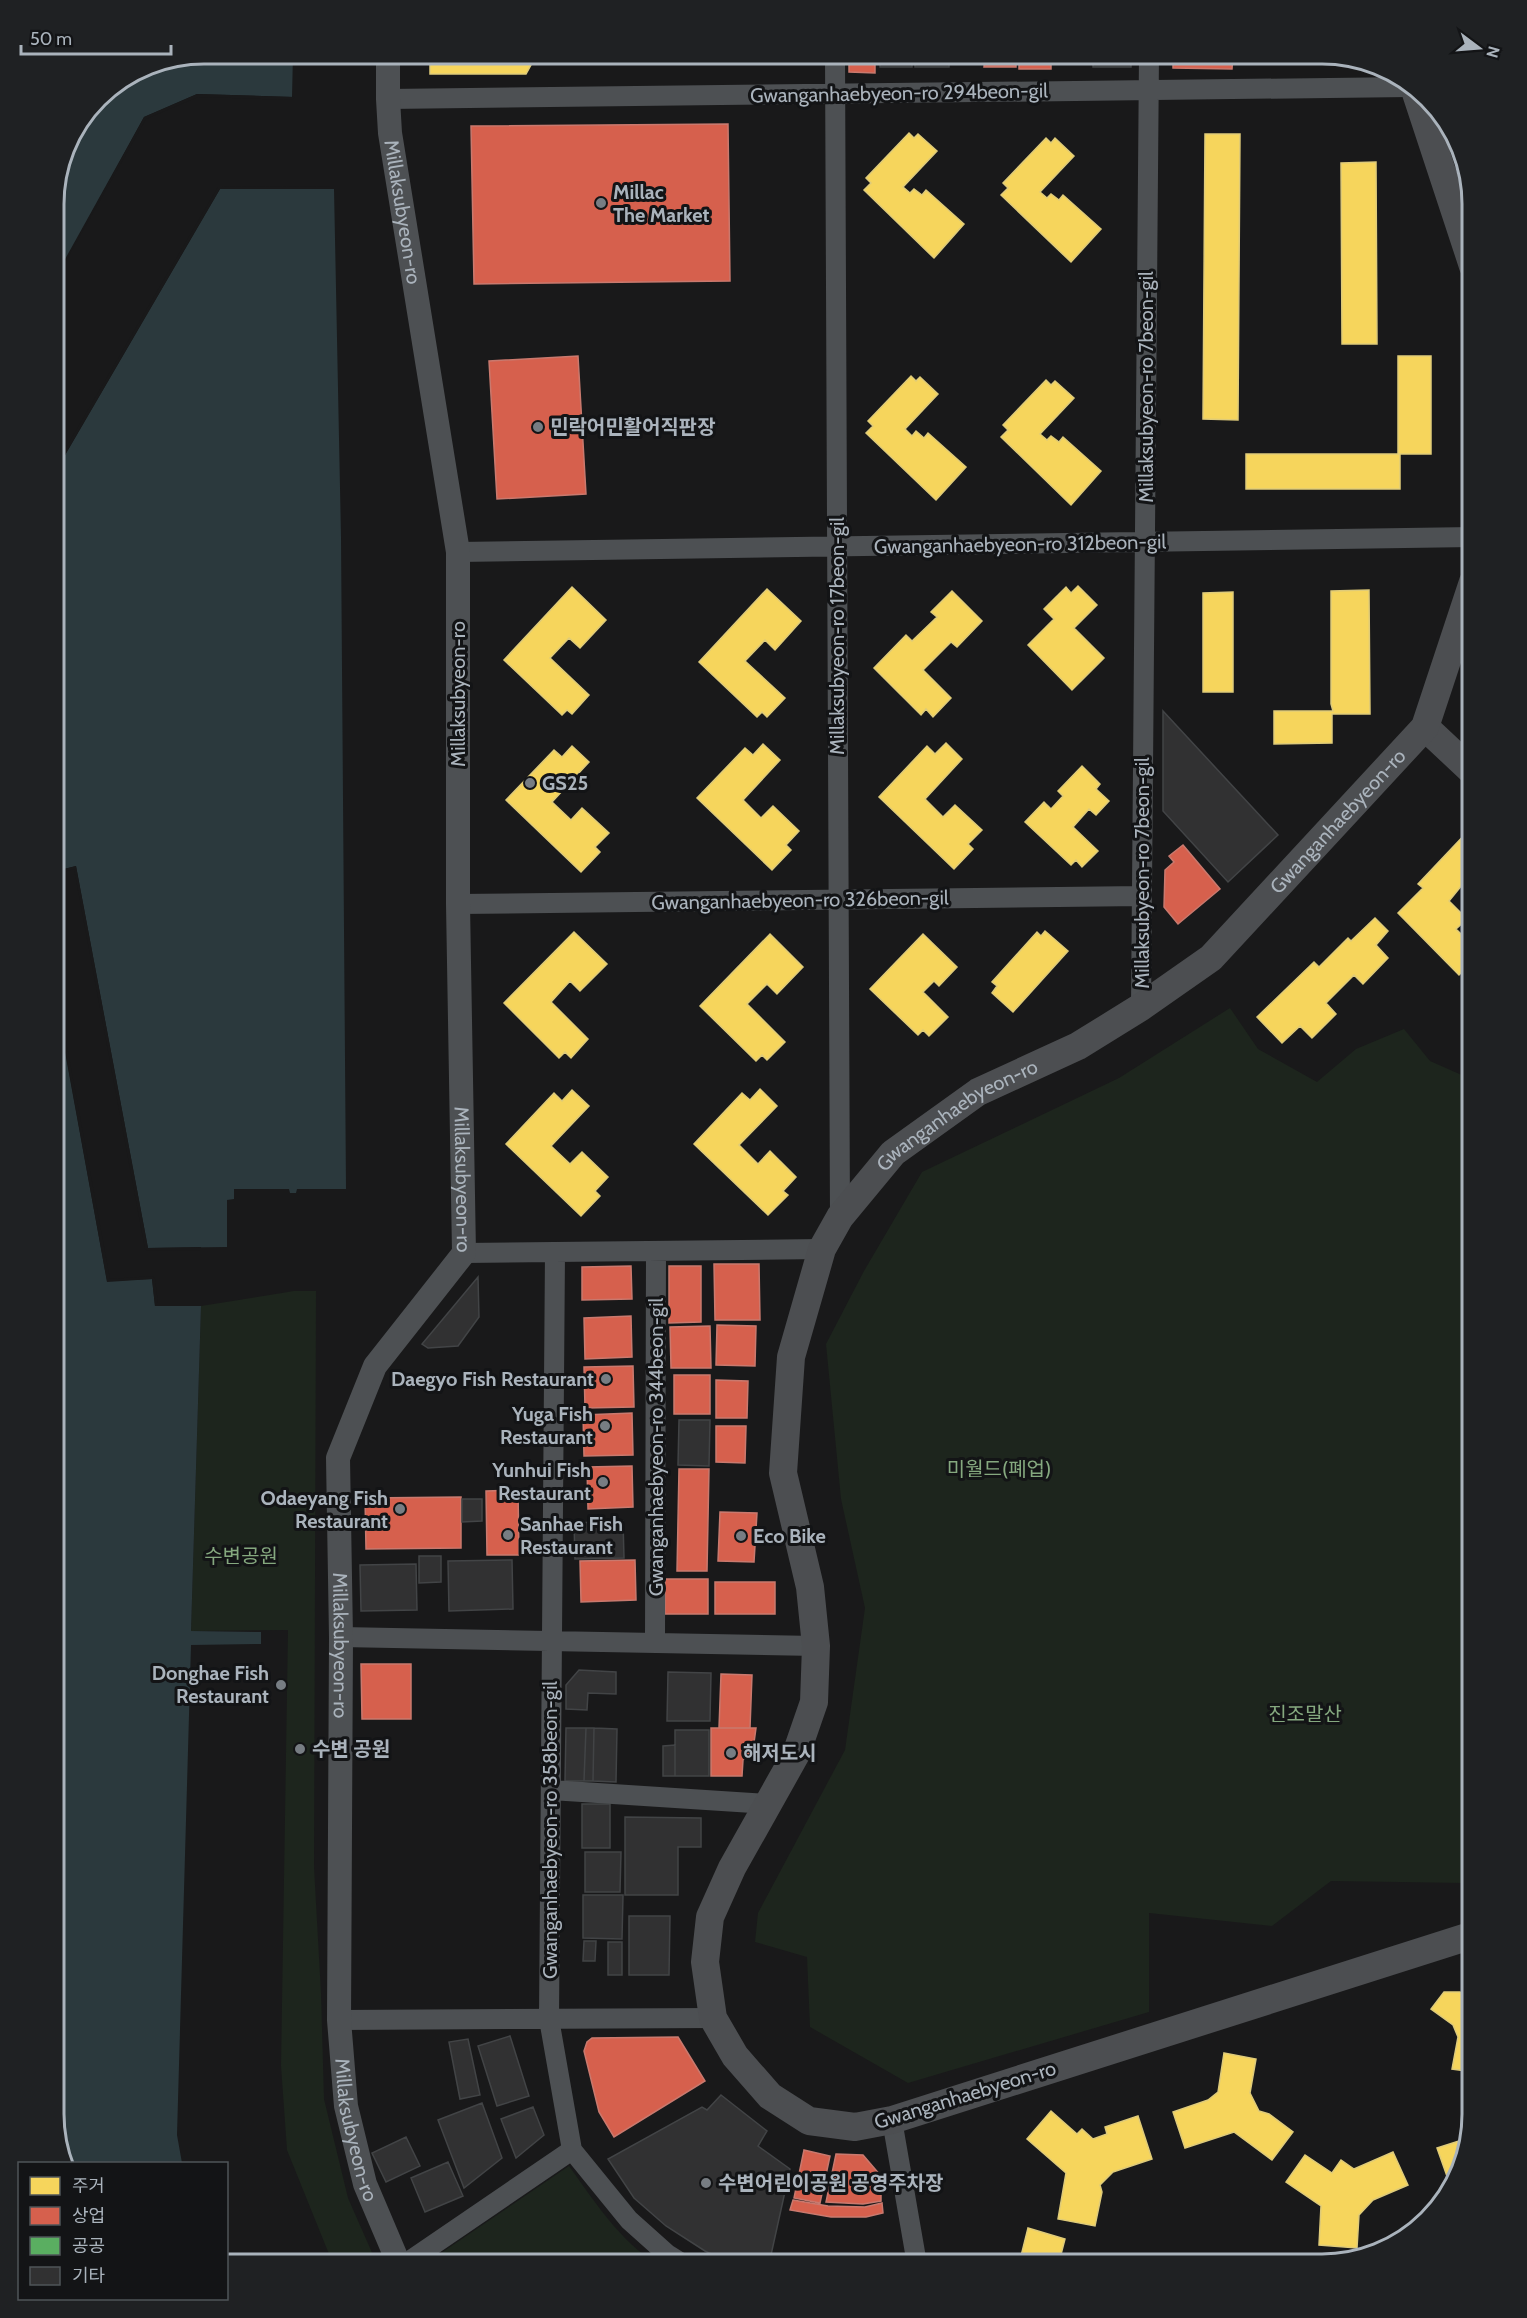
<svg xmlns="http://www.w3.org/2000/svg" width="1527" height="2318" viewBox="0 0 1527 2318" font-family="Cabin,'Noto Sans KR',sans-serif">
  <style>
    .green { fill: #1d251d }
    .water { fill: #2b393d }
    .pier { fill: #19191a }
    .homes { fill: #f6d55c; stroke: #dfcb79; stroke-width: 1.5 }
    .shops { fill: #d6604d; stroke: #c9796e; stroke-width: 1.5 }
    .public { fill: #5aae61; stroke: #72b07c; stroke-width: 1.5 }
    .building { fill: #313132; stroke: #424446; stroke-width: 1.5 }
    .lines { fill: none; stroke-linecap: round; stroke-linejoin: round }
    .minor { stroke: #4d5053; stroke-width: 20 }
    .tertiary { stroke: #4d5053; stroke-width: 24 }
    .secondary { stroke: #4c4e51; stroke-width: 28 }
    .poi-dot { fill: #777d83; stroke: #131416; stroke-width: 2 }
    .labels { text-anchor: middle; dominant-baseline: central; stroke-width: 6; stroke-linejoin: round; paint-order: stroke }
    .street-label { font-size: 20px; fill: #aab3bc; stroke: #131416 }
    .poi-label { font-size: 20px; font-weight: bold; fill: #aab3bc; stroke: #131416; text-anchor: start }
    .park-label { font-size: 20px; fill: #85a87f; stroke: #131416 }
    .rim { fill: none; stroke: #aab3bc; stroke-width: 3 }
  </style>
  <rect width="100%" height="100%" fill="#19191a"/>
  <path class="green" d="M1230,1008L1258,1049L1317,1082L1356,1049L1404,1029L1430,1061L1473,1080V1880L1465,1883L1331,1881L1272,1926L1149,1913V2012L908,2083L810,2027L807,1957L755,1942L758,1913L845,1750L865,1608L841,1499L826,1344L864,1271L922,1172L1119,1078Z
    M294,1291H316L314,1867L321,1993L324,2099L348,2198L377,2264H333L287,2150L281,2066L288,1630L191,1631L201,1306Z
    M569,2166C594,2201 620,2241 657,2264H425Z"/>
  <path class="water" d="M204,54H293L292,97L197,94L144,117L54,279V195L66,146L98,98L147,65Z
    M220,189H334L341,537L346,1189H297L296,1193H290L289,1189H234V1199L227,1200V1247L148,1248L76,866L60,870L54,865V474Z
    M54,992L107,1281L152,1279L155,1306H201L191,1631L261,1632V1644L191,1645L177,2135L182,2163H67L54,2114Z"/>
  <path class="pier" d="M197,94L295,97L292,100L198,97L146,119L54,282L144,117Z
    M334,186V189H220L54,474V468L218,187Z
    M54,865L60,870L76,866L148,1248L201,1247V1250L148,1251L145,1249L74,869L60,873L54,869Z
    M54,989L57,992L110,1279L153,1276L155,1279L158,1303H201V1306H155L152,1279L107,1282Z"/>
  <path class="homes" d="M430,54H537L526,74H430Z
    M909,133L914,138L918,134L937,151L903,187L910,193L914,189L922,195L926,190L964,224L934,258L864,190L871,183L866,178Z
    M1205,134H1240L1238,420L1203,419Z
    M1046,138L1051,143L1055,138L1074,156L1040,192L1047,198L1051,194L1059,200L1063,195L1101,229L1071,262L1001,195L1008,188L1003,183Z
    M1376,162L1377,344H1342L1341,163Z
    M1398,356H1431V454H1400V489H1246V454H1398Z
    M911,376L916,381L920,377L938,394L905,429L912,436L916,431L924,438L928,433L966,467L936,500L866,433L873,426L868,421Z
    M1046,380L1051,385L1055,381L1074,398L1040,434L1047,440L1051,436L1059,442L1063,437L1101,471L1071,505L1001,437L1008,430L1003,425Z
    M1078,586L1097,605L1074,628L1104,658L1072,690L1028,645L1054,619L1044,609L1066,587L1071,593Z
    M572,587L606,620L580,648L569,638L550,658L589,695L572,714L567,710L562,715L504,660Z
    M767,589L801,621L775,650L765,640L745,661L785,698L767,717L762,712L757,717L699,662Z
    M1369,590L1370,714H1332V743L1274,744V711H1333L1331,704V591Z
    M952,591L982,621L957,647L951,642L923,670L951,698L933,717L926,709L921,715L874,668L906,635L912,641L937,617L931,612Z
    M1233,592V692H1203V593Z
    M946,743L962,759L925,799L943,817L955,805L982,830L968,844L973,849L954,869L879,797L927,746L935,754Z
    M763,744L780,760L743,800L761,818L773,806L799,831L786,845L791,850L772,870L697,798L745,748L753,755Z
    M572,746L589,762L552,802L571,820L582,808L609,833L595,847L600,852L581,872L506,800L554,750L562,757Z
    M1082,766L1100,784L1096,789L1109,801L1096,815L1089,809L1073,827L1098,851L1082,867L1076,860L1071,865L1025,822L1044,802L1051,809L1063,796L1058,791Z
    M1473,826V891L1471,893L1462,885L1449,901L1467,919L1456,929L1473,946V961L1459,975L1398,913L1423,888L1418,884Z
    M1375,918L1388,931L1376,945L1388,958L1363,984L1354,975L1326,1003L1336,1014L1312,1038L1300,1026L1282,1043L1257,1017L1314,962L1319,967L1348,938L1351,941Z
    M1045,931L1068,951L1013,1012L992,993L997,986L992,982L1037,932L1041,936Z
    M574,932L607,964L580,991L570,981L551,1002L588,1039L571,1058L565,1052L559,1058L504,1003Z
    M770,934L803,967L777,994L767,984L747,1004L785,1042L767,1060L762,1055L756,1061L700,1006Z
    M923,934L957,967L939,986L934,981L923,992L948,1017L929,1036L923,1030L918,1035L870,989Z
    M760,1089L777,1106L739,1145L758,1164L770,1151L796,1177L783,1191L788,1195L768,1215L694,1144L742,1093L750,1100Z
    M572,1090L589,1106L551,1146L570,1164L582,1152L608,1177L595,1191L600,1196L581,1216L506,1144L554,1093L562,1101Z
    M1444,1992H1460L1468,1999L1473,1993V2072L1452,2069L1458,2037L1453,2025L1431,2009Z
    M1224,2053L1256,2059L1250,2093L1259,2111L1269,2114L1293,2132L1272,2160L1234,2132L1185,2148L1173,2112L1208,2100L1218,2092Z
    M1470,2099H1473V2114L1456,2176L1448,2179L1437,2148L1459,2141L1465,2131Z
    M1051,2111L1077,2134L1082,2129L1093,2139L1107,2134L1105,2127L1138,2116L1152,2159L1113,2172L1100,2185L1102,2192L1095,2226L1058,2219L1066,2173L1027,2139Z
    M1393,2152L1408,2185L1373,2200L1359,2215L1357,2248L1319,2245L1321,2206L1286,2182L1305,2155L1332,2173L1341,2160L1354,2169Z
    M1028,2228L1065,2239L1059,2262L1064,2264H1019Z"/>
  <path class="shops" d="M849,54H875V73L849,72Z
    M985,54H1016V67H984Z
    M1019,54H1051V69H1019Z
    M1173,54H1233L1232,69L1173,68Z
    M728,124L730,281L474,284L471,126Z
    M578,356L586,494L497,499L489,361Z
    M1183,845L1220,889L1178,924L1164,907L1165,870L1174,862L1169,856Z
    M714,1264H759L760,1320H715Z
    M631,1266L632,1299L582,1300V1267Z
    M669,1266H701V1322L669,1323Z
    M631,1316L632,1357L585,1359L584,1318Z
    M717,1325L756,1326L755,1366L716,1365Z
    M710,1326L711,1368H671L670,1327Z
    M633,1366L634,1407L585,1408L584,1367Z
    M674,1375H710V1414H674Z
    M716,1380L748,1381L747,1418H716Z
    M632,1413L633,1455L584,1456L583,1415Z
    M716,1426H746L745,1463L716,1462Z
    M632,1466L633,1507L588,1509L587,1467Z
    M679,1469H709L707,1571H677Z
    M518,1490L519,1555H487L486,1491Z
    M461,1497V1548L366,1549L365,1498Z
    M720,1512L757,1513L754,1562L718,1561Z
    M635,1560L636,1600L581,1602L580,1561Z
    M665,1579H708V1614H665Z
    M715,1582H775V1614H715Z
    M361,1664H411V1719H362Z
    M721,1674L752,1675L750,1728H719Z
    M711,1728H756L753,1750L743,1760L742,1776H711Z
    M678,2037L705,2081L614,2137L599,2112L584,2051L587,2042L592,2038Z
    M804,2150L830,2156L820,2203L794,2198Z
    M836,2154L863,2155L881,2176V2201L863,2204L826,2202Z
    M793,2200L828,2206L865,2207L882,2203L883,2213L866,2217H831L790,2210Z"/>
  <path class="public" d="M1243,54H1332L1333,55L1243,58Z"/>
  <path class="building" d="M880,54H912V67H880Z
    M915,54H949V67H915Z
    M1052,54H1066V62H1052Z
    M1066,54H1080L1079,62H1066Z
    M1080,54H1093V62H1079Z
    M1093,54H1131V67H1093Z
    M1163,711L1278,835L1228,882L1163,811Z
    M478,1277L479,1317L458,1346L428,1348L422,1344Z
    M679,1420H710L709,1466L678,1465Z
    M462,1499H482V1521L462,1522Z
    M623,1521L624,1558L575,1559L574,1523Z
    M419,1556H441V1582L419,1583Z
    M512,1560L513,1609L449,1611L448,1561Z
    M416,1564L417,1610L361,1611L360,1565Z
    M579,1670L616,1672V1694L588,1693L587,1710L566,1709V1685Z
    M668,1672L711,1673L710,1721H667Z
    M566,1728H586L584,1781H565Z
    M586,1728H594L593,1781H584Z
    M594,1728L617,1729L616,1782L593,1781Z
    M675,1730H709V1776H675Z
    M675,1745V1776H663V1746Z
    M582,1804H610V1848H582Z
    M625,1817L701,1818V1847H678V1895H625Z
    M585,1852H621L620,1892H585Z
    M583,1895H623L622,1939L583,1938Z
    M629,1916H670L669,1975H629Z
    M584,1941H596L595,1961H583Z
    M608,1942H622V1975H608Z
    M510,2036L529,2096L497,2106L478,2046Z
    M468,2039L480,2095L460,2099L449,2042Z
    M721,2095L767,2131L758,2146L790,2169L769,2264H732L705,2251L666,2226L634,2198L608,2159L702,2107L707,2110Z
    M482,2103L502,2158L464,2188L438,2120Z
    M533,2107L544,2135L516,2158L501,2119Z
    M406,2137L420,2166L386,2182L372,2153Z
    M448,2162L463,2196L425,2212L411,2178Z"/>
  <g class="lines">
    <path class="minor" d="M835,54L840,1217
      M388,99L1410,87
      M458,552L1473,537
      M458,904L1142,896
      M1141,1007L1149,54
      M555,1252L549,2019L572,2150L629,2220L667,2254L683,2264
      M464,1253L822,1249
      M341,1637L816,1646
      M655,1643L656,1251
      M551,1790L767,1804
      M339,2020L713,2018
      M892,2120L917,2264
      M405,2264L572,2150"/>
    <path class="tertiary" id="s1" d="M388,54V99L390,133L458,552V904L464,1253L375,1366L338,1458L341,1637L339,2020L346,2106L365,2184L399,2264"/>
    <g class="secondary">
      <path d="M1416,93L1473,266"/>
      <path d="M1425,727L1473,772"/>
      <path id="s2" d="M1473,1935L892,2120L855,2127L809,2121L770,2096L735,2056L713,2018L705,1962L710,1917L732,1868L796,1754L814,1702L816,1646L810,1587L783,1473L791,1357L822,1249L840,1217L893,1153L978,1092L1078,1046L1141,1007L1211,958L1425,727L1473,582"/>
    </g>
  </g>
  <g class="poi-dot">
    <circle cx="601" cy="203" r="6"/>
    <circle cx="538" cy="427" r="6"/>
    <circle cx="530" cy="783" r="6"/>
    <circle cx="606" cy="1379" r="6"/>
    <circle cx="605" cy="1426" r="6"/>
    <circle cx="603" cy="1482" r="6"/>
    <circle cx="400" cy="1509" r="6"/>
    <circle cx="508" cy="1535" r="6"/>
    <circle cx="741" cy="1536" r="6"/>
    <circle cx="281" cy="1685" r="6"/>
    <circle cx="300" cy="1749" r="6"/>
    <circle cx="731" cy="1753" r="6"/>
    <circle cx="706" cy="2183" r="6"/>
  </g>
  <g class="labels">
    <g class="street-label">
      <text transform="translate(899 93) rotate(-1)">Gwanganhaebyeon-ro 294beon-gil</text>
      <text stroke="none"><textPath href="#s1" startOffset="159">Millaksubyeon-ro</textPath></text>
      <text transform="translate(1146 387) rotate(-90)">Millaksubyeon-ro 7beon-gil</text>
      <text transform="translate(1020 544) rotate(-1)">Gwanganhaebyeon-ro 312beon-gil</text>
      <text transform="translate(837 636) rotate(-90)">Millaksubyeon-ro 17beon-gil</text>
      <text transform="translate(458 694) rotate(-90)">Millaksubyeon-ro</text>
      <text stroke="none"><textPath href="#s2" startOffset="2320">Gwanganhaebyeon-ro</textPath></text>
      <text transform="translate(1142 873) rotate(-90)">Millaksubyeon-ro 7beon-gil</text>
      <text transform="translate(800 900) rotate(-1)">Gwanganhaebyeon-ro 326beon-gil</text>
      <text stroke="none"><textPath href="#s2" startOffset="1834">Gwanganhaebyeon-ro</textPath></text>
      <text stroke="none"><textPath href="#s1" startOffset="1131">Millaksubyeon-ro</textPath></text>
      <text transform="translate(656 1447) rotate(-90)">Gwanganhaebyeon-ro 344beon-gil</text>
      <text stroke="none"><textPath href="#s1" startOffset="1635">Millaksubyeon-ro</textPath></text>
      <text transform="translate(550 1830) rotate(-90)">Gwanganhaebyeon-ro 358beon-gil</text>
      <text transform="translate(965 2095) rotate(-17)">Gwanganhaebyeon-ro</text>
      <text stroke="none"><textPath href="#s1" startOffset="2121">Millaksubyeon-ro</textPath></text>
    </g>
    <g class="poi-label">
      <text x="613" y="192">Millac<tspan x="613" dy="23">The Market</tspan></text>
      <text x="550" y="427">민락어민활어직판장</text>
      <text x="542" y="783">GS25</text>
      <text x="594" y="1379" text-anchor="end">Daegyo Fish Restaurant</text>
      <text x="593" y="1414" text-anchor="end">Yuga Fish<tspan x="593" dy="23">Restaurant</tspan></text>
      <text x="591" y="1470" text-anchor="end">Yunhui Fish<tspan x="591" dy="23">Restaurant</tspan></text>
      <text x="388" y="1498" text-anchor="end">Odaeyang Fish<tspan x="388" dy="23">Restaurant</tspan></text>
      <text x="520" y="1524">Sanhae Fish<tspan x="520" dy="23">Restaurant</tspan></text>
      <text x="753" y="1536">Eco Bike</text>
      <text x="269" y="1673" text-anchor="end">Donghae Fish<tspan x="269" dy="23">Restaurant</tspan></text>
      <text x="312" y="1749">수변 공원</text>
      <text x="743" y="1753">해저도시</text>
      <text x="718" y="2183">수변어린이공원 공영주차장</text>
    </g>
    <g class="park-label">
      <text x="999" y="1469">미월드(폐업)</text>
      <text x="241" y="1556">수변공원</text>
      <text x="1305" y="1714">진조말산</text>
    </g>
  </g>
  <path d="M0 0H1527V2318H0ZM204 64H1322A140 140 0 0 1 1462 204V2114A140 140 0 0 1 1322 2254H204A140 140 0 0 1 64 2114V204A140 140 0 0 1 204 64Z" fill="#1f2123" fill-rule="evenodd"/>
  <path class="rim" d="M204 64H1322A140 140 0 0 1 1462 204V2114A140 140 0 0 1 1322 2254H204A140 140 0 0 1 64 2114V204A140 140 0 0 1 204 64Z"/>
  <rect x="18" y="2162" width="210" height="138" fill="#131416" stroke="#4f5458" stroke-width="1.5"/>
  <rect x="30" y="2177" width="30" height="18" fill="#f6d55c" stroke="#4f5458" stroke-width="1.5"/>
  <text x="72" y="2192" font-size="18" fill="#aab3bc">주거</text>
  <rect x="30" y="2207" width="30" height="18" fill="#d6604d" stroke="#4f5458" stroke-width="1.5"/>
  <text x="72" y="2222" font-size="18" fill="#aab3bc">상업</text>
  <rect x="30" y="2237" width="30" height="18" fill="#5aae61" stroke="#4f5458" stroke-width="1.5"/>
  <text x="72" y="2252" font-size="18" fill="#aab3bc">공공</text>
  <rect x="30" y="2267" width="30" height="18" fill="#313132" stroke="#4f5458" stroke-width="1.5"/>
  <text x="72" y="2282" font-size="18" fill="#aab3bc">기타</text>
  <g transform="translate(1479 48) rotate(106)" stroke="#131416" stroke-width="4.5" paint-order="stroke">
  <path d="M0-4.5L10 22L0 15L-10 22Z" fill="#aab3bc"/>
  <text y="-9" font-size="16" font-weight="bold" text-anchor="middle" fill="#aab3bc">N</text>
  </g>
  <path d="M21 45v9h150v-9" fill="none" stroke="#aab3bc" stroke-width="3"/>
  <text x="30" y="45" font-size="18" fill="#aab3bc" stroke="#131416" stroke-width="4.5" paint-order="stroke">50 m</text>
</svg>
